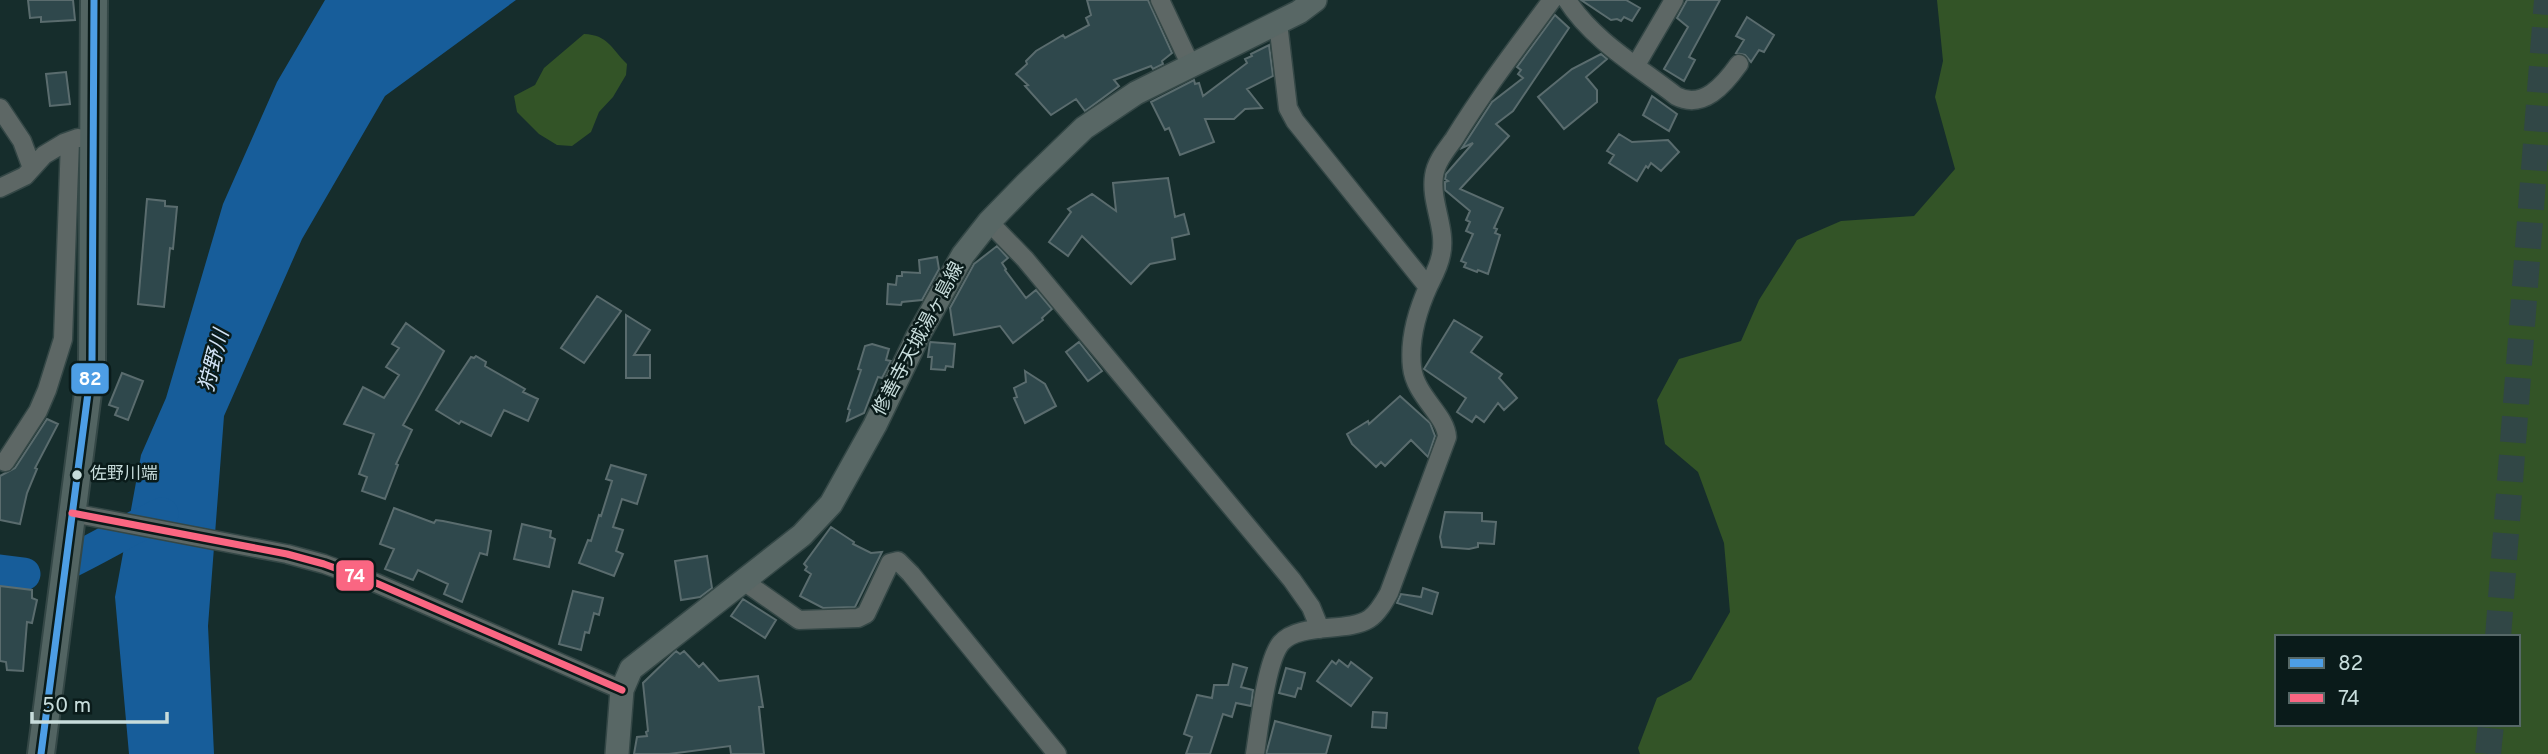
<svg xmlns="http://www.w3.org/2000/svg" width="2548" height="754" viewBox="0 0 2548 754" font-family="Overpass,'Noto Sans JP',sans-serif">
  <style>
    .green { fill: #335427; fill-rule: evenodd }
    .water { fill: #175d9a }
    .lines { fill: none; stroke-linecap: round; stroke-linejoin: round }
    .river { stroke: #175d9a; stroke-width: 33 }
    .building { fill: #2f484c; stroke: #5a6c6e; stroke-width: 2 }
    .highway-tunnel { stroke: #314746; stroke-width: 26; stroke-dasharray: 26 13; stroke-linecap: butt }
    .minor-casing { stroke: #344746; stroke-width: 21 }
    .major-casing { stroke: #344746; stroke-width: 26 }
    .highway-casing { stroke: #344746; stroke-width: 30 }
    .minor { stroke: #5d6765; stroke-width: 18 }
    .major { stroke: #586765; stroke-width: 23 }
    .highway { stroke: #526462; stroke-width: 26 }
    .bus-1-casing { stroke: #0a1b1a; stroke-width: 12 }
    .bus-2-casing { stroke: #0a1b1a; stroke-width: 12 }
    .bus-1 { stroke: #4d9ee5; stroke-width: 7 }
    .bus-2 { stroke: #fa6682; stroke-width: 7 }
    .bus-dot { fill: #c7dcdb; stroke: #0a1b1a; stroke-width: 2.5 }
    .labels { text-anchor: middle; dominant-baseline: central; stroke-width: 5; stroke-linejoin: round; paint-order: stroke }
    .bus-label { font-size: 17px; fill: #c7dcdb; stroke: #0a1b1a; text-anchor: start }
    .street-label { font-size: 19px; fill: #c7dcdb; stroke: #0a1b1a }
    .water-label { font-size: 21px; font-style: italic; fill: #d2e3f6; stroke: #0a1b1a }
    .line-badge { stroke: #0a1b1a; stroke-width: 2.5 }
    .badge-label { font-size: 19px; text-anchor: middle; font-weight: bold; fill: #fff }
  </style>
  <rect width="100%" height="100%" fill="#162d2c"/>
  <path class="green" d="M1937,0H2548V754H1640L1638,748L1657,698L1691,680L1730,612L1724,543L1698,472L1665,444L1657,400L1679,359L1741,341L1759,300L1797,240L1841,221L1914,216L1955,169L1935,97L1943,61ZM2277,637H2518V724H2277Z
    M584,34C608,35 611,48 627,64L626,75L613,97L599,112L591,132L572,146L557,145L539,134L517,112L514,96L535,85L544,68Z"/>
  <path class="water" d="M325,0H516L385,96L302,239L224,416L208,626L214,754H129L115,597L141,455L166,398L223,204L277,82Z"/>
  <g class="lines">
    <path class="river" d="M69,562C102,546 129,529 162,514
      M0,571L24,574"/>
  </g>
  <path class="building" d="M28,0H73L75,20L41,22V17L30,18Z
    M1087,0H1148L1172,53L1162,61L1163,64L1153,69L1151,66L1114,80L1119,86L1085,111L1076,99L1051,115L1025,86L1028,85L1016,74L1027,64L1026,61L1036,51L1063,35L1065,38L1089,25L1086,18L1091,15Z
    M1581,0H1626L1640,8L1632,21L1624,17L1621,21L1617,19L1611,20Z
    M1687,0H1720L1689,57L1695,60L1684,81L1664,69L1688,27L1677,18Z
    M1555,15L1569,28L1513,111L1496,124L1509,136L1460,189L1503,208L1494,228L1497,229L1495,233L1500,235L1488,274L1478,270L1477,272L1464,267L1466,263L1461,261L1473,234L1466,231L1470,222L1466,220L1470,211L1445,190V182L1448,181L1445,179L1446,174L1473,143L1462,148L1492,102L1523,78L1518,74L1521,70L1517,67Z
    M1747,17L1774,35L1764,52L1759,50L1751,62L1745,55L1736,53L1744,40L1736,36Z
    M1269,45L1273,76L1247,89L1262,108L1245,109L1234,119H1205L1214,142L1180,155L1169,128L1165,130L1151,102L1194,80L1195,84L1199,83L1203,96L1247,63L1245,59L1252,56L1251,54Z
    M1601,54L1607,59L1586,77L1597,90V102L1564,129L1538,97L1572,69Z
    M66,72L70,104L50,106L46,74Z
    M1652,96L1677,114L1669,131L1643,115Z
    M1619,134L1632,142L1668,140L1679,152L1661,171L1651,163L1648,168L1646,166L1637,181L1609,163L1614,155L1607,151Z
    M1168,178L1175,217L1184,214L1189,234L1172,238L1175,259L1150,264L1131,284L1082,236L1068,256L1049,242L1071,212L1068,209L1092,194L1116,211L1113,183Z
    M147,199L165,201V206L177,207L173,249L170,248L164,307L138,304Z
    M997,246L1008,258L1002,263L1006,269L1005,270L1026,298L1036,290L1052,309L1042,318L1043,320L1013,343L1000,326L954,335L950,308L974,264Z
    M937,257L939,269L922,300L902,302L901,305L887,304L888,284L896,285L897,276H902V272L920,273L919,260Z
    M597,296L621,311L584,363L561,348Z
    M626,315L650,330L634,355H650V378H626Z
    M1454,320L1482,337L1471,352L1502,374L1499,378L1517,398L1504,410L1498,403L1484,422L1476,416L1472,422L1457,412L1466,398L1424,369Z
    M406,323L444,351L403,425L412,430L396,464L398,465L385,499L362,491L367,477L359,474L374,434L344,424L363,387L384,398L399,375L386,367L399,348L392,344Z
    M930,342L955,344L953,367L946,366L945,370L931,369L932,357H928Z
    M1079,342L1102,371L1088,381L1066,352Z
    M872,344L889,349L886,360L891,361L882,378L878,377L864,413L847,421L850,410L848,409L861,370L858,369L865,346Z
    M476,356L486,362L485,366L525,389L523,392L538,399L528,421L504,410L491,436L461,421L459,424L436,410L471,357L474,358Z
    M1025,371L1045,384L1056,406L1025,423L1014,398L1017,397L1014,388L1026,382Z
    M122,373L143,381L128,420L115,415L118,408L109,405Z
    M1400,396L1430,423L1435,436L1428,457L1411,440L1385,466L1381,462L1376,467L1352,444L1347,434L1368,421L1369,424Z
    M47,419L58,424L35,468L37,469L27,493L20,524L0,520V476L15,468Z
    M611,465L646,475L637,504L622,499L613,527L623,530L616,551L623,554L614,576L579,563L588,540L591,541L599,515L601,516L612,481L606,479Z
    M394,508L434,523L436,520L443,521L491,531L487,555L480,553L462,602L444,594L448,584L418,570L413,580L385,569L394,549L380,544Z
    M1445,512L1482,513V521L1496,522L1494,544L1478,543V547L1469,549L1442,547L1440,537Z
    M522,524L551,531L550,537L555,539L549,567L514,559Z
    M831,527L854,542L853,544L871,553L882,552L855,607L823,608L800,596L811,574L805,570L807,567L804,564Z
    M707,556L712,588L700,597L681,600L675,561Z
    M0,586L32,590V598L37,600L32,623L27,622L23,671L7,670L6,662L0,661Z
    M1423,588L1438,593L1432,614L1397,603L1401,594L1421,597Z
    M573,591L603,598L599,615L594,613L589,633L585,632L581,650L559,644Z
    M743,599L776,620L765,638L731,616Z
    M676,651L680,654L684,651L699,667L703,663L719,681L758,676L763,707H759L764,754H731L730,746L669,754H634L637,737L647,736L646,732L648,731L643,683Z
    M1339,660L1348,667L1351,662L1372,678L1351,706L1317,681L1332,661L1336,664Z
    M1233,664L1247,668L1241,687L1253,690L1251,706L1236,703L1232,717L1223,714L1210,754H1186L1192,737L1184,734L1197,695L1212,698L1214,685H1228Z
    M1286,668L1305,673L1301,689L1298,688L1295,697L1279,693Z
    M1373,712L1387,713L1386,728L1372,727Z
    M1275,721L1331,736L1326,754H1266Z"/>
  <g class="lines">
    <path class="highway-tunnel" d="M2498,637L2547,0
      M2488,754L2491,724"/>
    <defs>
      <path id="minor" d="M1160,0L1191,66
        M1567,0C1592,40 1639,67 1676,96C1703,110 1724,85 1739,64
        M1278,23L1288,108L1295,121L1428,287
        M1636,65L1674,0
        M0,108L22,141L32,168
        M0,188L25,176L44,155L64,143L78,138
        M989,222L1025,259L1292,580L1311,607L1320,629
        M5,462L38,411L47,390L63,339L70,141
        M72,513L287,554L324,564L376,583L622,690
        M742,580L799,620L858,618L866,614L890,563L898,561L911,574L1057,754
        M1255,754C1259,729 1266,661 1281,643C1299,622 1347,633 1369,619C1378,613 1384,602 1389,593L1447,437C1446,415 1415,396 1412,367C1409,340 1418,309 1429,285C1434,275 1439,266 1441,255C1447,229 1430,202 1434,176C1436,162 1446,150 1454,139C1484,90 1518,46 1552,0"/>
      <path id="major" d="M617,754L622,690L631,669L802,535L831,504L875,425L918,336L963,255L989,222L1027,183L1084,128L1136,93L1299,12L1315,0"/>
      <path id="highway" d="M41,754L92,362L94,0"/>
    </defs>
    <use href="#minor" class="minor-casing"/>
    <use href="#major" class="major-casing"/>
    <use href="#highway" class="highway-casing"/>
    <use href="#minor" class="minor"/>
    <use href="#major" class="major"/>
    <use href="#highway" class="highway"/>
    <defs>
      <path id="bus-1" d="M41,754L92,362L94,0"/>
      <path id="bus-2" d="M72,513L287,554L324,564L376,583L622,690"/>
    </defs>
    <use href="#bus-1" class="bus-1-casing"/>
    <use href="#bus-2" class="bus-2-casing"/>
    <use href="#bus-1" class="bus-1"/>
    <use href="#bus-2" class="bus-2"/>
  </g>
  <circle class="bus-dot" cx="77" cy="475" r="6"/>
  <g class="labels">
    <g class="bus-label">
      <text x="90" y="475">佐野川端</text>
    </g>
    <g class="street-label">
      <text transform="translate(919 339) rotate(-62)">修善寺天城湯ヶ島線</text>
    </g>
    <g class="water-label">
      <text transform="translate(215 361) rotate(-75)">狩野川</text>
    </g>
  </g>
  <g class="line-badge">
    <rect x="70" y="362" width="40" height="33" rx="7" fill="#4d9ee5"/>
    <rect x="335" y="559" width="40" height="33" rx="7" fill="#fa6682"/>
  </g>
  <g class="badge-label">
    <text x="90" y="385">82</text>
    <text x="355" y="582">74</text>
  </g>
  <rect x="2275" y="635" width="245" height="91" fill="#0a1b1a" stroke="#566867" stroke-width="2"/>
  <rect x="2289" y="658" width="35" height="10" fill="#4d9ee5" stroke="#566867" stroke-width="2"/>
  <text x="2338" y="670" font-size="21" fill="#c7dcdb">82</text>
  <rect x="2289" y="693" width="35" height="10" fill="#fa6682" stroke="#566867" stroke-width="2"/>
  <text x="2338" y="705" font-size="21" fill="#c7dcdb">74</text>
  <path d="M32 712v10h135v-10" fill="none" stroke="#c7dcdb" stroke-width="3.5"/>
  <text x="42" y="712" font-size="21" fill="#c7dcdb" stroke="#0a1b1a" stroke-width="5" paint-order="stroke">50 m</text>
</svg>
